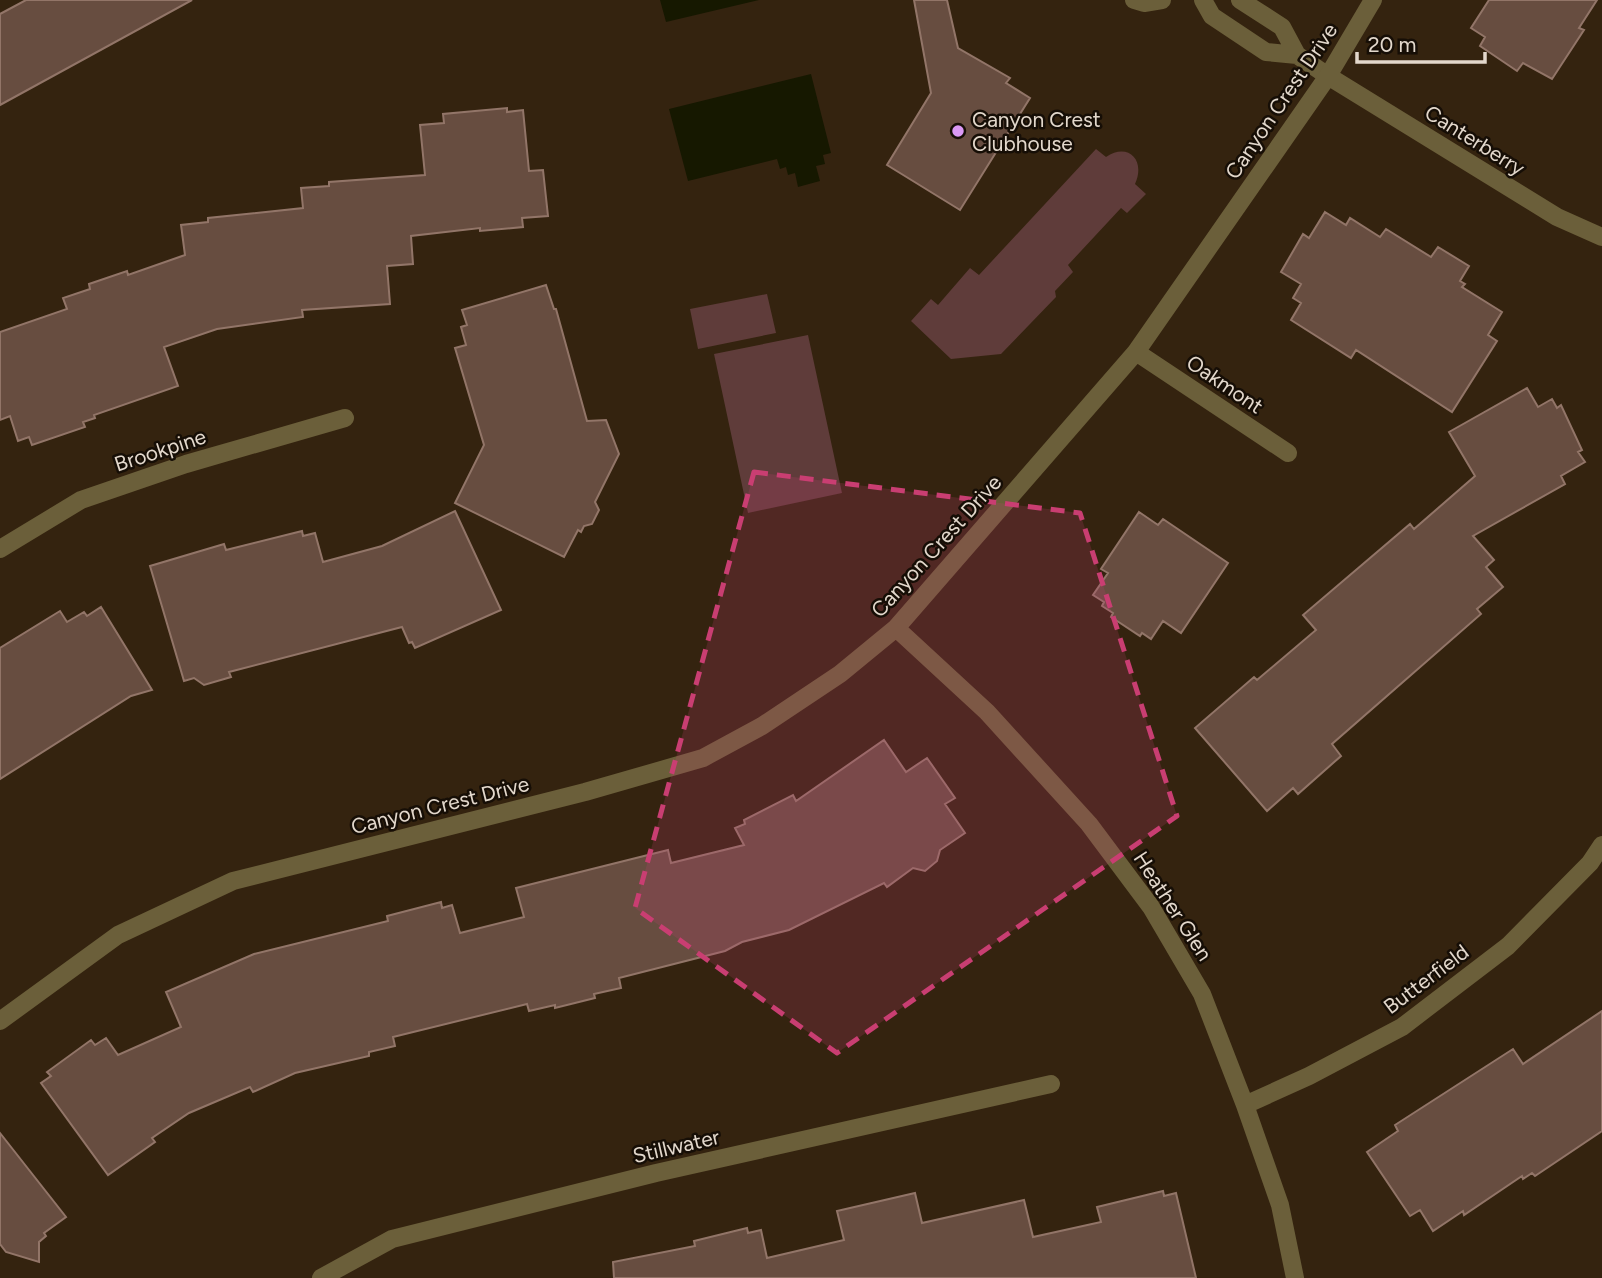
<svg xmlns="http://www.w3.org/2000/svg" width="1602" height="1278" viewBox="0 0 1602 1278" font-family="Figtree,sans-serif">
  <style>
    .green { fill: #5f3c3a }
    .water { fill: #161800 }
    .building { fill: #674d40; stroke: #927568; stroke-width: 2 }
    .lines { fill: none; stroke-linecap: round; stroke-linejoin: round }
    .service { stroke: #6b5f3a; stroke-width: 18 }
    .minor { stroke: #6b5f3a; stroke-width: 18 }
    .marked { fill: #c93e72; fill-opacity: 0.2; stroke: #c93e72; stroke-width: 5; stroke-dasharray: 14 9; stroke-linejoin: round }
    .poi-dot { fill: #db99f5; stroke: #160e06; stroke-width: 2.5 }
    .labels { text-anchor: middle; dominant-baseline: central; stroke-width: 5; stroke-linejoin: round; paint-order: stroke }
    .street-label { font-size: 21px; fill: #e3d8cc; stroke: #160e06 }
    .poi-label { font-size: 21px; fill: #e3d8cc; stroke: #160e06; text-anchor: start }
  </style>
  <rect width="100%" height="100%" fill="#34230f"/>
  <path class="green" d="M1096,149L1106,157C1128,142 1146,160 1135,184L1146,194L1127,213L1121,208L1068,265L1073,272L1055,291L1056,297L1001,354L951,359L911,321L931,299L938,305L970,268L979,275Z
    M767,294L776,333L698,349L690,309Z
    M808,335L842,493L748,513L714,354Z"/>
  <path class="water" d="M660,0H759L666,22Z
    M811,74L831,153L823,155L825,164L816,166L820,181L798,187L795,173L788,175L786,167L780,169L777,159L688,181L669,109Z"/>
  <path class="building" d="M26,0H192L0,105V14Z
    M914,0H947L958,48L1010,78L1006,83L1030,98L960,210L887,165L931,93Z
    M1489,0H1597L1579,28L1584,30L1552,79L1523,63L1517,71L1480,46L1485,37L1471,28Z
    M507,108V112L523,110L529,171L543,170L548,216L522,218L523,227L480,231V228L411,236L413,264L387,266L390,304L302,310L303,317L217,329L164,347L178,386L94,415L95,418L83,422L85,427L32,445L29,437L18,441L10,416L0,420V332L67,309L63,298L90,289L89,284L127,271L128,275L185,255L181,225L208,222V218L303,208L301,188L329,186V182L425,175L420,125L444,123L443,114Z
    M1325,212L1346,225L1350,218L1380,237L1386,229L1431,257L1438,247L1469,266L1460,281L1465,284L1462,287L1502,312L1488,335L1497,341L1452,412L1356,350L1351,358L1291,320L1301,303L1293,298L1301,284L1281,272L1303,234L1309,238Z
    M546,285L554,309H556L587,421L606,420L619,454L595,502L599,510L592,524L584,526L581,532L578,530L564,557L455,503L484,445L455,348L466,345L461,327L467,325L462,310Z
    M1527,388L1538,407L1552,399L1557,408L1561,405L1582,450L1578,452L1585,462L1561,476L1565,484L1473,536L1494,560L1486,567L1503,587L1477,609L1481,614L1332,744L1341,756L1298,794L1293,788L1267,811L1195,728L1254,677L1257,680L1316,630L1303,615L1410,524L1414,529L1475,476L1449,432Z
    M455,511L501,610L415,648L412,642L409,643L402,627L229,672L231,677L204,685L194,678L184,681L150,566L224,544L226,550L302,531L303,536L315,533L323,562L382,546Z
    M1139,512L1158,525L1163,519L1228,563L1181,633L1163,621L1151,639L1142,633L1140,636L1111,617L1113,613L1102,606L1104,602L1093,595L1108,573L1101,569Z
    M101,607L152,690L131,696L0,779V648L60,611L67,622L84,612L87,616Z
    M884,740L906,772L927,758L955,798L945,804L965,833L940,850L937,861L925,871L913,868L887,887L884,883L789,930L742,942L725,951L619,978L621,988L594,994L595,998L555,1008V1005L529,1011L527,1004L393,1037L395,1046L369,1052V1056L295,1073L253,1092L250,1087L189,1113L152,1138L155,1142L108,1175L41,1083L51,1076L47,1072L91,1040L95,1045L106,1038L118,1055L181,1027L166,992L254,954L388,921L387,916L441,902L442,908L452,905L460,933L524,917L516,888L668,850L671,863L744,845L735,828L745,824L744,820L793,795L796,801Z
    M1602,1011V1131L1535,1176L1532,1173L1523,1179L1522,1176L1464,1215L1463,1211L1433,1231L1420,1210L1410,1216L1367,1152L1398,1131L1395,1125L1513,1049L1523,1064Z
    M0,1133L66,1217L44,1233L46,1236L39,1242V1262L6,1252L0,1244Z
    M1163,1191L1164,1196L1176,1193L1196,1278H614L613,1262L695,1246L694,1241L747,1228L748,1233L761,1230L767,1258L844,1240L837,1211L915,1193L922,1223L1024,1200L1033,1237L1101,1222L1097,1207Z"/>
  <g class="lines">
    <path class="service" d="M1134,0L1144,3L1162,0
      M1203,0L1212,16L1266,52L1297,55L1328,76
      M1240,0L1282,27L1297,55"/>
    <path class="minor" d="M1328,76L1557,217L1602,237
      M1136,352L1288,453
      M0,549L81,500L186,464L345,418
      M896,628L987,712L1089,824L1151,907L1202,994L1245,1105L1280,1205L1295,1278
      M0,1021L118,935L233,881L585,792L703,758L762,726L840,674L896,628L1136,352L1328,76L1373,0
      M1245,1105L1309,1076L1402,1027L1508,946L1590,863L1602,845
      M321,1278L392,1239L656,1173L1051,1084"/>
  </g>
  <path class="marked" d="M754,472L1080,513L1177,816L837,1053L635,908Z"/>
  <circle class="poi-dot" cx="958" cy="131" r="7"/>
  <g class="labels">
    <g class="street-label">
      <text transform="translate(1281 101) rotate(-56)">Canyon Crest Drive</text>
      <text transform="translate(1475 140) rotate(32)">Canterberry</text>
      <text transform="translate(1225 384) rotate(34)">Oakmont</text>
      <text transform="translate(160 450) rotate(-18)">Brookpine</text>
      <text transform="translate(936 546) rotate(-48)">Canyon Crest Drive</text>
      <text transform="translate(440 805) rotate(-14)">Canyon Crest Drive</text>
      <text transform="translate(1173 906) rotate(57)">Heather Glen</text>
      <text transform="translate(1426 979) rotate(-37)">Butterfield</text>
      <text transform="translate(676 1146) rotate(-13)">Stillwater</text>
    </g>
    <g class="poi-label">
      <text x="972" y="119">Canyon Crest<tspan x="972" dy="24">Clubhouse</tspan></text>
    </g>
  </g>
  <path d="M1357 52v10h128v-10" fill="none" stroke="#e3d8cc" stroke-width="3.5"/>
  <text x="1368" y="52" font-size="21" fill="#e3d8cc" stroke="#160e06" stroke-width="5" paint-order="stroke">20 m</text>
</svg>
